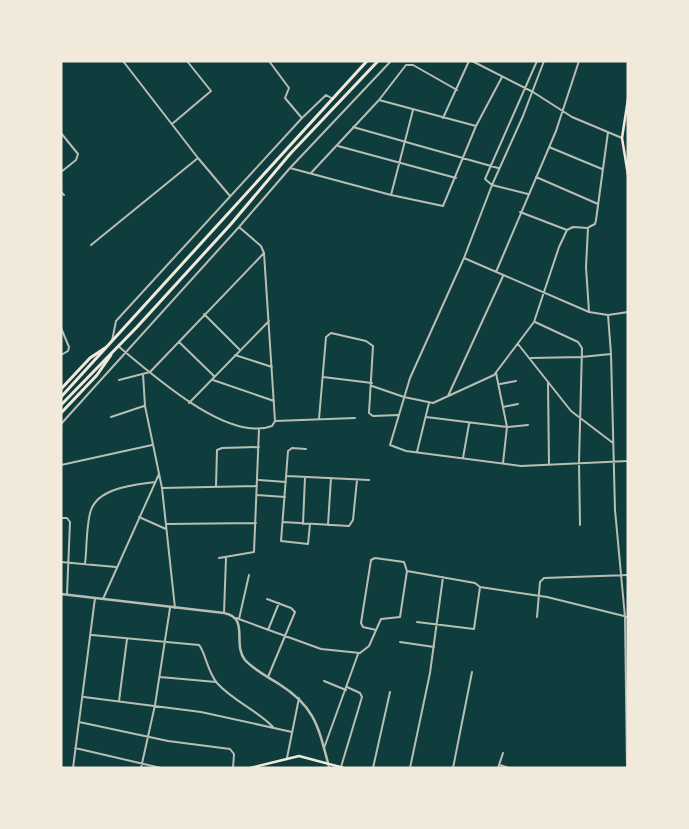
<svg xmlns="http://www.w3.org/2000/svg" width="689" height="829" viewBox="0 0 689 829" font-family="'Libre Baskerville',serif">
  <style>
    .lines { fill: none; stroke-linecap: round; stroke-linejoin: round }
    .minor { stroke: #b8beb3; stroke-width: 2 }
    .tertiary { stroke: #b8beb3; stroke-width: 2.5 }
    .secondary { stroke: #f1e9da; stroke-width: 2.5 }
    .primary { stroke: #f1e9da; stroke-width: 3 }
    .trunk { stroke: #f1e9da; stroke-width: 3 }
  </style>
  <rect width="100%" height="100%" fill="#0f3d3e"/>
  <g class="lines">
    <path class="minor" d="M123,61L198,158L230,196
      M269,61L289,88L285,98L301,117
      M472,61L533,92L572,117L622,138
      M537,61L485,179L492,185L523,116L544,61
      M379,100L476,126
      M443,118L469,61
      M172,124L211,91L187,61
      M353,127L498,168
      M61,133L78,154L76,160L61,172
      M338,146L456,178
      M549,147L602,169
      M290,168L391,195L443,206L476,126L502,77
      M311,173L379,100L406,65H413L457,90
      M536,177L598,204
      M61,192L64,195
      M528,194L492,185L464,258L410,378L390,445L406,451L521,466L628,461
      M391,195L413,110
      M520,212L567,230
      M239,227L261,246L264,253L275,421
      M589,227L595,224L596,220L608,132
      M91,245L198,158
      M464,258L589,312L608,315L628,312
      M496,272L556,131L579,61
      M204,314L239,349
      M608,315L611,354L615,510L625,617L627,768
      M535,322L578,342L582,348L579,463L580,525
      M61,328L69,347L68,351L61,355
      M112,341L116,321L302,118L326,95L333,99
      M179,342L214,376
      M518,344L571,411L613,443
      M118,346C151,373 227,443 272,426L275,421L355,418
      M235,355L272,367
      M531,358L581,357L611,354
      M496,373L507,427L503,463
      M143,374L145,406L162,488L175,608
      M323,377L372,383
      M119,380L150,372L264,253
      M213,380L274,401
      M548,382L549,465
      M500,384L516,381
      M372,386L404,397L433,403L494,375L534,322L559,247L567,230L573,227L588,228L586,267L589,312
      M448,396L503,276
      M189,403L269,321
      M503,407L518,404
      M111,417L144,406
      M426,417L507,427L528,425
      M319,419L326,337L331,333L366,341L373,346L369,413L373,416L398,415
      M61,424L239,227L290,168L391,61
      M306,449L292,448L288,451L281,541L308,544L310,524
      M417,452L429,403
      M463,458L469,424
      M61,465L152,445
      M287,476L369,480
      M259,480L286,482
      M216,486L217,450L222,448L259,447
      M162,488L257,486
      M257,495L285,497
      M139,517L166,529
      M61,518H67L70,522L67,594
      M283,522L349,526L353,520L357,480
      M166,524L256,523
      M303,524L305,477
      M328,525L331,478
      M219,558L254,552L259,429
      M61,562L116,567
      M85,564C87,549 86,524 91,510C99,487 136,485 155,482
      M407,571L475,583L480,587L547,597L628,617
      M103,599L159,474
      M267,599L291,608L295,612L268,677
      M224,613L226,558
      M537,617L540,582L544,578L628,575
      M236,618L321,649L360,653L369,646L381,619L400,617L407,571L404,562L375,558L371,560L361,623L363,627L376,630
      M239,619L249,575
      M417,622L474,629L480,587
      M268,630L279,603
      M92,635L199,645C205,651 207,671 217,683C233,701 257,710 273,727
      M400,642L434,647
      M160,677L216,682
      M324,681L346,690
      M84,697L201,712L292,732
      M119,701L127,639
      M79,722L168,741L230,749L234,754L233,768
      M75,748L161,768
      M324,748L358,654
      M287,758L299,698
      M328,763L329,768
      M500,765L509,768
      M341,767L362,697L360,693L347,687
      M73,768L95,598
      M141,768L155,705L170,608
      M373,768L390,692
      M410,768L430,673L443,577
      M453,768L472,672
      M498,768L503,753"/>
    <path class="tertiary" d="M61,594L224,613C250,618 232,644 245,660C254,670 268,677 279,684C314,706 318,725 328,763"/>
    <path class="secondary" d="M628,99L622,138L628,175
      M250,768L299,756L344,768"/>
    <path class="primary" d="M61,389L90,358L105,348
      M61,413L97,375L111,355"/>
    <path class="trunk" d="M61,397L367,61
      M61,405L137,327L231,224L290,154L378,61"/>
  </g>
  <rect width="689" height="829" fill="none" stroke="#f1e9da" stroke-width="125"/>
</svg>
